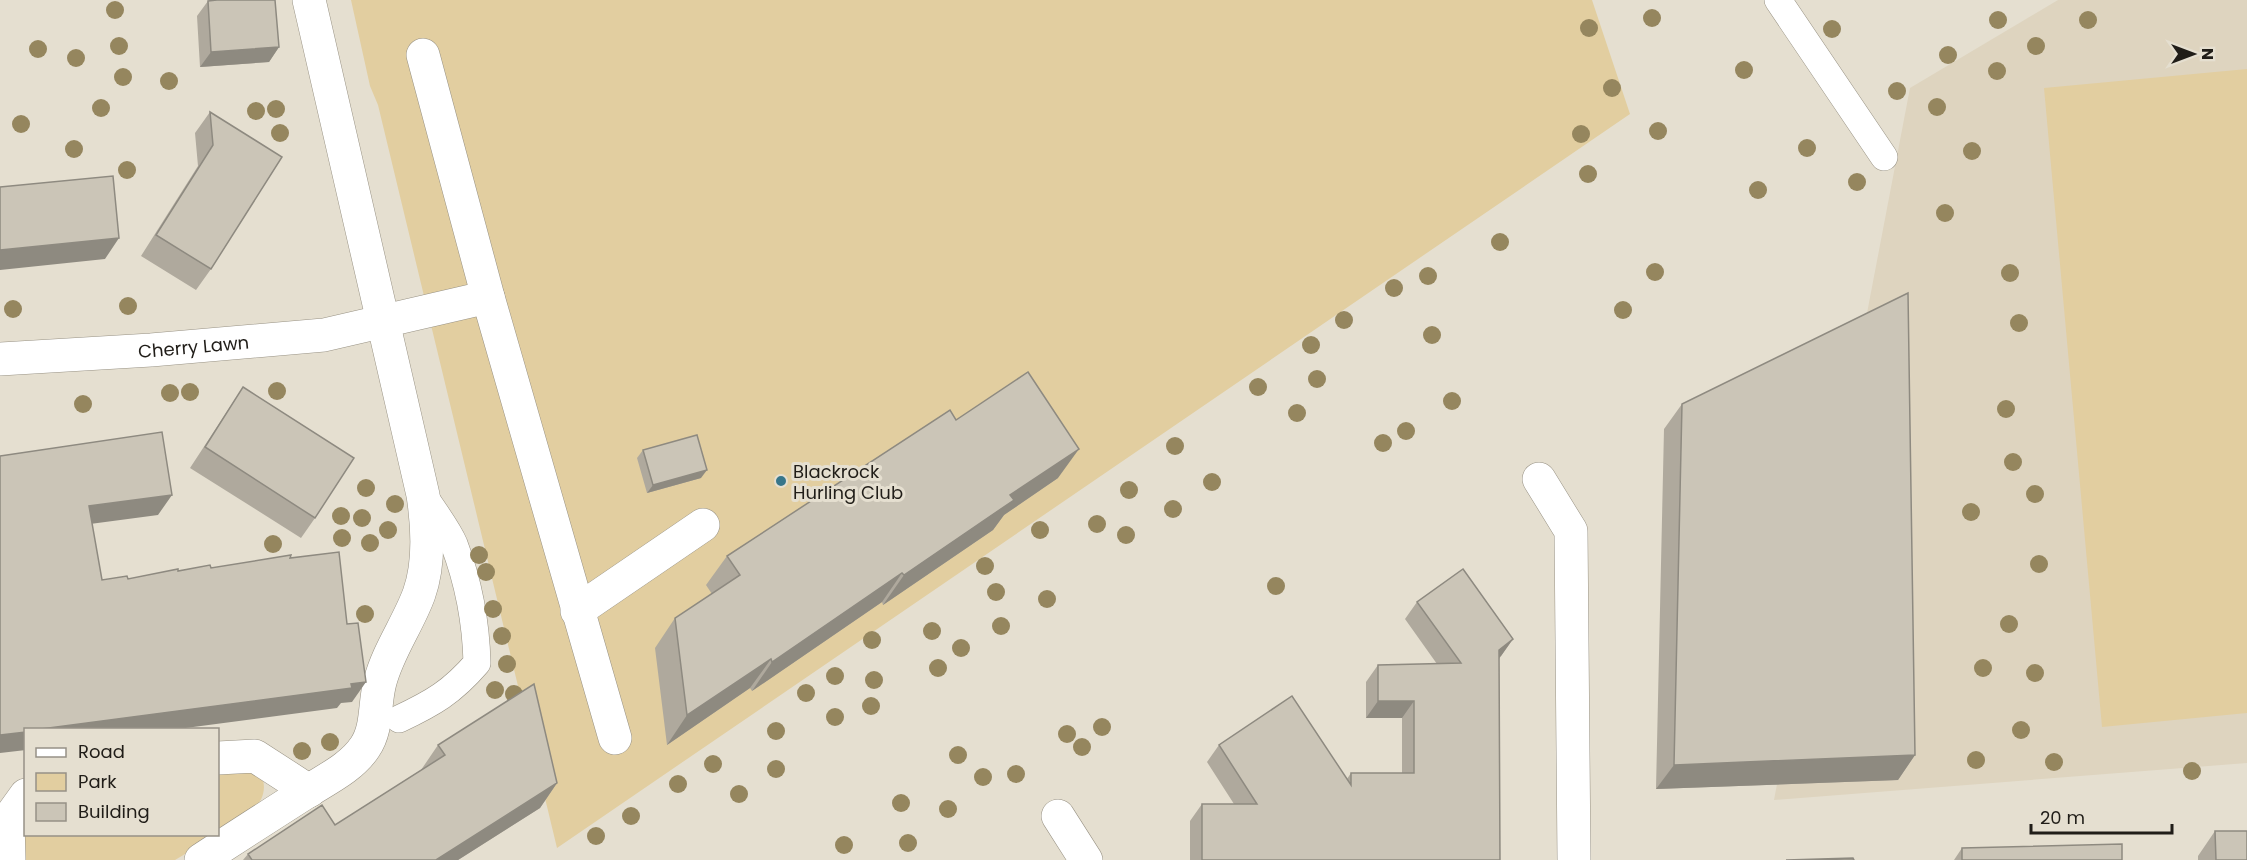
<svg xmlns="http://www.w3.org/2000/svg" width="2247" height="860" viewBox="0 0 2247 860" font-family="Poppins,sans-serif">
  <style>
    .built { fill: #ded4bf }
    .green { fill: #e2cea0 }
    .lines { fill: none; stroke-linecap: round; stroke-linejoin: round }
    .service-casing { stroke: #989284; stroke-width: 28 }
    .minor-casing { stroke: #989284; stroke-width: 34 }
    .service { stroke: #fff; stroke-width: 27 }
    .minor { stroke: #fff; stroke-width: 33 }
    .tree { fill: #95865e }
    .wall { fill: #afa99d }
    .shaded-wall { fill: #8e8a80 }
    .building { fill: #cbc5b7; stroke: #8e8a80; stroke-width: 1.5 }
    .poi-dot { fill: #37768a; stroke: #e5dfd0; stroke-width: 2 }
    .labels { text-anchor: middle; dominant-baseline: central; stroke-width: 6; stroke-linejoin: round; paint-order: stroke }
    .street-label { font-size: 18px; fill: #201d18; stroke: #e5dfd0 }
    .poi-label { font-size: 18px; fill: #201d18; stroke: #e5dfd0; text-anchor: start }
  </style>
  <rect width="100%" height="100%" fill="#e5dfd0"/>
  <path class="built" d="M2058,0H2247V763L1774,800L1910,88Z"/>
  <path class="green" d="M351,0H1592L1630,114L557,848L378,105L370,86Z
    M2247,69V713L2102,727L2044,88Z
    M218,770L249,771L263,780C270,808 236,821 218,834Z
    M25,817L26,834L217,835L175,860H25L22,833Z"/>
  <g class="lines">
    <defs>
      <path id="service" d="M1778,0L1884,157
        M399,719C433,703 452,692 477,663C476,623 468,581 454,544C447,528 434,512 424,496"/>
      <g id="minor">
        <path d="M423,55L488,297L615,738"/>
        <path id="s1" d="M0,359L151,350L324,335L488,297"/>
        <path d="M1539,479L1571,531L1574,860"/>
        <path d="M577,611L703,525"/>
        <path d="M218,758L255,756L309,791"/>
        <path d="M1058,816L1086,860"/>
        <path d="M9,860L8,820L26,795"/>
        <path d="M201,860C236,837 272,814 308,791C327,779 352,767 365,747C378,728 374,703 380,682C388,651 408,624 419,594C430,563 428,528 423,495L309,0"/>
      </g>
    </defs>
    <use href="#service" class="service-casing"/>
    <use href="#minor" class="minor-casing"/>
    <use href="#service" class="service"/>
    <use href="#minor" class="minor"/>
  </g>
  <g class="tree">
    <circle cx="115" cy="10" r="9"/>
    <circle cx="1652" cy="18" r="9"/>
    <circle cx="1998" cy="20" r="9"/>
    <circle cx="2088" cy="20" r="9"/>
    <circle cx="1589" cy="28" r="9"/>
    <circle cx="1832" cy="29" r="9"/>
    <circle cx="119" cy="46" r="9"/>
    <circle cx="2036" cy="46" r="9"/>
    <circle cx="38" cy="49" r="9"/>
    <circle cx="1948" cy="55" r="9"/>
    <circle cx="76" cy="58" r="9"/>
    <circle cx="1744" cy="70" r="9"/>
    <circle cx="1997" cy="71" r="9"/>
    <circle cx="123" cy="77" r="9"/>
    <circle cx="169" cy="81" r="9"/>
    <circle cx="1612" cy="88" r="9"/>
    <circle cx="1897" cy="91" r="9"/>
    <circle cx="1937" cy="107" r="9"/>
    <circle cx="101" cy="108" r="9"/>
    <circle cx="276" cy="109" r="9"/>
    <circle cx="256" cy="111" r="9"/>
    <circle cx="21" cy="124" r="9"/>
    <circle cx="1658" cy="131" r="9"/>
    <circle cx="280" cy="133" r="9"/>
    <circle cx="1581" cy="134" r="9"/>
    <circle cx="1807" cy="148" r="9"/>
    <circle cx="74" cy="149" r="9"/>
    <circle cx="1972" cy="151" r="9"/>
    <circle cx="127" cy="170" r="9"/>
    <circle cx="1588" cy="174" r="9"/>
    <circle cx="1857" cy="182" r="9"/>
    <circle cx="1758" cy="190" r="9"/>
    <circle cx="1945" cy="213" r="9"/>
    <circle cx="1500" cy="242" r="9"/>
    <circle cx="1655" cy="272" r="9"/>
    <circle cx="2010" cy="273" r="9"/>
    <circle cx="1428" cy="276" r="9"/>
    <circle cx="1394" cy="288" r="9"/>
    <circle cx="128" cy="306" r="9"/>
    <circle cx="13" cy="309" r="9"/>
    <circle cx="1623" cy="310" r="9"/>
    <circle cx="1344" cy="320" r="9"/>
    <circle cx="2019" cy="323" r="9"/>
    <circle cx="1432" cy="335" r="9"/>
    <circle cx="1311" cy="345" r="9"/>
    <circle cx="1317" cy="379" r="9"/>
    <circle cx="1258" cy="387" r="9"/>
    <circle cx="277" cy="391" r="9"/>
    <circle cx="190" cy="392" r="9"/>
    <circle cx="170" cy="393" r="9"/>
    <circle cx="1452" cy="401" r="9"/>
    <circle cx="83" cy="404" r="9"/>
    <circle cx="2006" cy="409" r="9"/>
    <circle cx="1297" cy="413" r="9"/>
    <circle cx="1406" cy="431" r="9"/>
    <circle cx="1383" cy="443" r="9"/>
    <circle cx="1175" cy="446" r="9"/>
    <circle cx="2013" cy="462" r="9"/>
    <circle cx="1212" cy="482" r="9"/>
    <circle cx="366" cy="488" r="9"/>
    <circle cx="1129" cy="490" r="9"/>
    <circle cx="2035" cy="494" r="9"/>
    <circle cx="395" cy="504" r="9"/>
    <circle cx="1173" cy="509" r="9"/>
    <circle cx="1971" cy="512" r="9"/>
    <circle cx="341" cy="516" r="9"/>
    <circle cx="362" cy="518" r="9"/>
    <circle cx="1097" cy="524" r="9"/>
    <circle cx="388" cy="530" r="9"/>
    <circle cx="1040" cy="530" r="9"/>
    <circle cx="1126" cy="535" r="9"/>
    <circle cx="342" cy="538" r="9"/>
    <circle cx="370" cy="543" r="9"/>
    <circle cx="273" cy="544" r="9"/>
    <circle cx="479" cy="555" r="9"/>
    <circle cx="2039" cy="564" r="9"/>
    <circle cx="985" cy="566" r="9"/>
    <circle cx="486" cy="572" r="9"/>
    <circle cx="1276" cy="586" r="9"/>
    <circle cx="996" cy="592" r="9"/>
    <circle cx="1047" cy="599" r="9"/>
    <circle cx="493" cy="609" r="9"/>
    <circle cx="365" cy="614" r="9"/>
    <circle cx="2009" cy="624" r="9"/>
    <circle cx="1001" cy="626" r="9"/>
    <circle cx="932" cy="631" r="9"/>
    <circle cx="502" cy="636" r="9"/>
    <circle cx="872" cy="640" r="9"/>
    <circle cx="961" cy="648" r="9"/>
    <circle cx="507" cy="664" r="9"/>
    <circle cx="938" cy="668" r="9"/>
    <circle cx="1983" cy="668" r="9"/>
    <circle cx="2035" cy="673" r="9"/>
    <circle cx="835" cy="676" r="9"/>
    <circle cx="874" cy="680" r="9"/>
    <circle cx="495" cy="690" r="9"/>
    <circle cx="806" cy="693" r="9"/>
    <circle cx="514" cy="694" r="9"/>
    <circle cx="871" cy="706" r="9"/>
    <circle cx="835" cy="717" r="9"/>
    <circle cx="1102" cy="727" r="9"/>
    <circle cx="2021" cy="730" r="9"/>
    <circle cx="776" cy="731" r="9"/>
    <circle cx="1067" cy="734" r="9"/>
    <circle cx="330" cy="742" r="9"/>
    <circle cx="1082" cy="747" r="9"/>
    <circle cx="302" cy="751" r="9"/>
    <circle cx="958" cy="755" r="9"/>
    <circle cx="1976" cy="760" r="9"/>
    <circle cx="2054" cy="762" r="9"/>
    <circle cx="713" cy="764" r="9"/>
    <circle cx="776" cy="769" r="9"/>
    <circle cx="2192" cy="771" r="9"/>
    <circle cx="1016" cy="774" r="9"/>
    <circle cx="983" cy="777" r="9"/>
    <circle cx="678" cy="784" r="9"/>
    <circle cx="739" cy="794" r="9"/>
    <circle cx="901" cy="803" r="9"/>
    <circle cx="948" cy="809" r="9"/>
    <circle cx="631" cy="816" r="9"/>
    <circle cx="596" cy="836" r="9"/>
    <circle cx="908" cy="843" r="9"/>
    <circle cx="844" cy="845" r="9"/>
  </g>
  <path class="wall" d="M208,1L279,47L269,62L200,67L197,16Z
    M210,112L282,157L211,269L196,290L141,256L198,166L195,133Z
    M243,387L315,518L301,538L190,468Z
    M1682,404L1915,755L1898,780L1656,789L1664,429Z
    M956,420L1058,478L1004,515L993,530L883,605L882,602L752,691L750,688L667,745L655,648L675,618L712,594L706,585L727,556Z
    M643,450L701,478L647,493L637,458Z
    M1417,602L1513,639L1501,656L1499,659L1500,860H1190V821L1202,804H1234L1207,762L1219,745L1347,779L1351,773H1402V718H1366V682L1378,665L1437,664L1405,619Z
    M438,745L557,783L540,808L458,860H243L248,854L335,825L421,770Z
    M2215,831L2247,860H2198V856Z
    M1962,848L2122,860H1954Z"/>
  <path class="shaded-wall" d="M279,47L269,62L200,67L211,52Z
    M119,238L105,259L0,270V250Z
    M1079,449L1058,478L1004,515L993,530L883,605L904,575L1010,495Z
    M707,470L701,478L647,493L653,485Z
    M172,495L158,515L75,526L89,506Z
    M902,573L882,602L752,691L772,662Z
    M1513,639L1501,656L1487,667L1499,650Z
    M771,659L750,688L667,745L687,715Z
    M366,682L352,702L341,703L337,708L178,729H41Z
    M1378,701H1414L1402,718H1366Z
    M26,732V750L0,753V735Z
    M1915,755L1898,780L1656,789L1674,765Z
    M557,783L540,808L458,860H436Z"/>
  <path class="building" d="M217,0H275L279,47L211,52L208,1Z
    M210,112L282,157L211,269L156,235L213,145Z
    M113,176L119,238L0,250V187Z
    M1908,293L1915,755L1674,765L1682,404Z
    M1028,372L1079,449L1010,495L1014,500L904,575L902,573L772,662L771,659L687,715L675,618L740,575L727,556L950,410L956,420Z
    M243,387L354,458L315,518L205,447Z
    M162,432L172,495L89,506L102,580L127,576L128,579L178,569V571L210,565L211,568L291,555L290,558L339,552L347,624L358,623L366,682L351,684L352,688L41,729H26V732L0,735V456Z
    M697,435L707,470L653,485L643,450Z
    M1463,569L1513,639L1499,650L1500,860H1202V804H1257L1219,745L1292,696L1351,785V773H1414V701H1378V665L1461,663L1417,602Z
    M534,684L557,783L436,860H252L248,854L322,805L335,825L445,755L438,745Z
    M2215,831H2247V860H2216Z
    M2122,844V860H1962V848Z
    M1853,858L1854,860H1786Z"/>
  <circle class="poi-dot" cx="781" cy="481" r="6"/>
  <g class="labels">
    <g class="street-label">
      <text stroke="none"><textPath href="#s1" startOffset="194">Cherry Lawn</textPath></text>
    </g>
    <g class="poi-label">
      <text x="793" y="471">Blackrock<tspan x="793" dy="21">Hurling Club</tspan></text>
    </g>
  </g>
  <rect x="24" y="728" width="195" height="108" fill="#e5dfd0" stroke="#969186" stroke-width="1.5"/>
  <rect x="36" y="748" width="30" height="9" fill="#ffffff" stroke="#969186" stroke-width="1.5"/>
  <text x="78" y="758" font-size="18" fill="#201d18">Road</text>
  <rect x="36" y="773" width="30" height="18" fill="#e2cea0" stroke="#969186" stroke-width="1.5"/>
  <text x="78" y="788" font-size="18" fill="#201d18">Park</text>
  <rect x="36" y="803" width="30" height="18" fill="#cbc5b7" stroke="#969186" stroke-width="1.5"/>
  <text x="78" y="818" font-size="18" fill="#201d18">Building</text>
  <g transform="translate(2193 54) rotate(90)" stroke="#e5dfd0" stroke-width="4.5" paint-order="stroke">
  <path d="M0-4.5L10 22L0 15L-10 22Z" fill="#201d18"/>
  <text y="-9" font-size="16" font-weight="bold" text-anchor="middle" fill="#201d18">N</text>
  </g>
  <path d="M2031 824v9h141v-9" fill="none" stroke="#201d18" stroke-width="3"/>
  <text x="2040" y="824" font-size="18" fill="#201d18" stroke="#e5dfd0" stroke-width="4.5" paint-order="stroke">20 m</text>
</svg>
